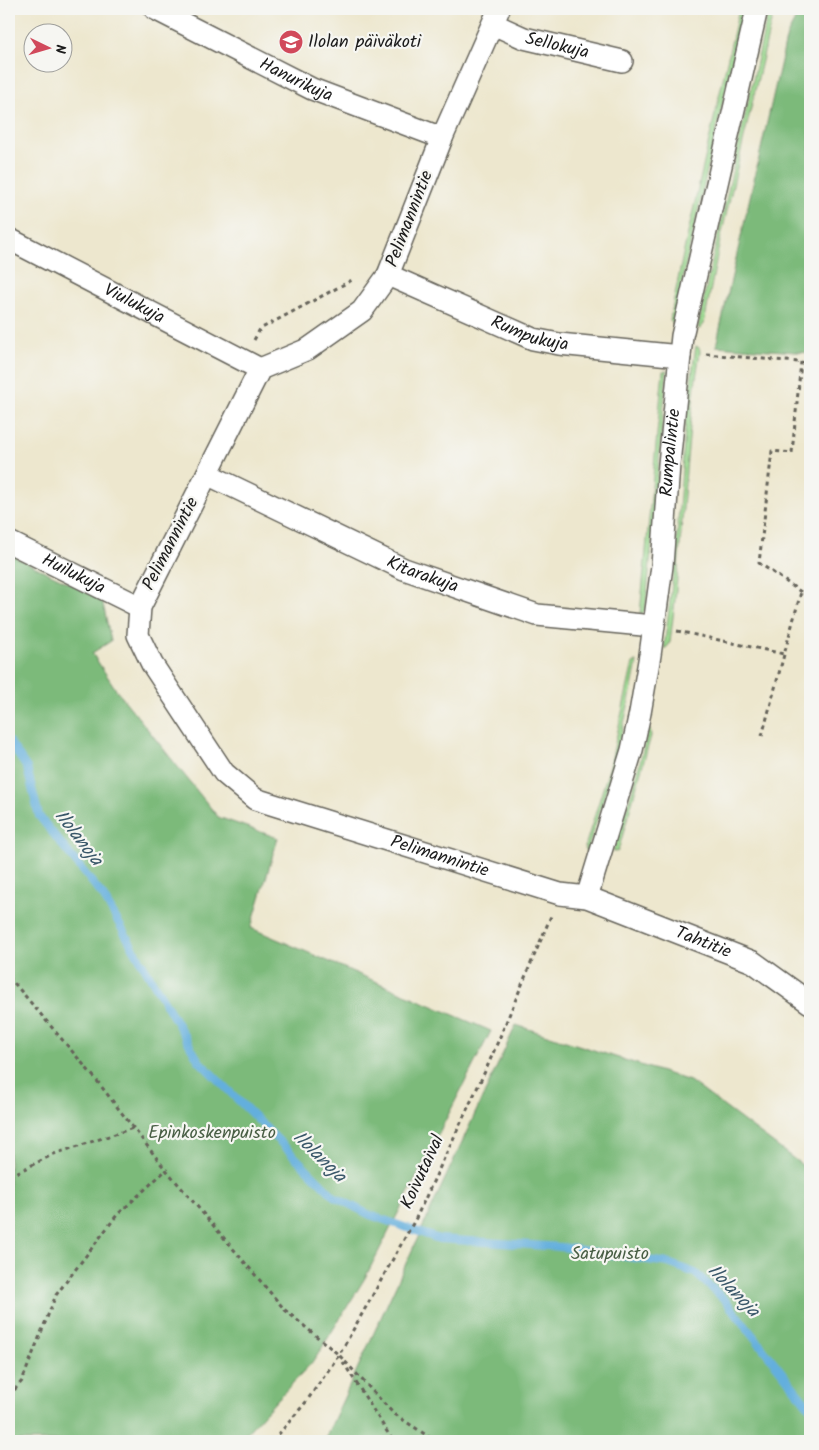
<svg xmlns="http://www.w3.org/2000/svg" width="819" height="1450" viewBox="0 0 819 1450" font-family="Kalam,sans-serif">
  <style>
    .green { fill: #9bda8f; stroke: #5c7b56 }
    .forest { fill: #7cba7a; stroke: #4c6b4b }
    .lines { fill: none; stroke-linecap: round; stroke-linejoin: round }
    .stream { stroke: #64afdd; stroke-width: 8 }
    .minor-casing { stroke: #65635a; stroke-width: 24 }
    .path { stroke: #65635a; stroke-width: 3; stroke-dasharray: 4 4; stroke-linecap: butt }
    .minor { stroke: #fff; stroke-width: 21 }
    .labels { text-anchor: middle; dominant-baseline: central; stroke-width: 4.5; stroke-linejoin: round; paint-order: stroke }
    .poi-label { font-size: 18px; fill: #1c1c1c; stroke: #f6f6f2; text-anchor: start }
    .street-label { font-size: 18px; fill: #1c1c1c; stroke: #f6f6f2 }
    .park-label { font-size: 18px; fill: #485e44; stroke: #f6f6f2 }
    .water-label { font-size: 19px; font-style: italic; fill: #395769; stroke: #f6f6f2 }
  </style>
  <rect width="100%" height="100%" fill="#f6f6f2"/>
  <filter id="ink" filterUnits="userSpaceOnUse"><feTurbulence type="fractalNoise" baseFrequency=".02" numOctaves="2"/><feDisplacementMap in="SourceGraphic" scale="10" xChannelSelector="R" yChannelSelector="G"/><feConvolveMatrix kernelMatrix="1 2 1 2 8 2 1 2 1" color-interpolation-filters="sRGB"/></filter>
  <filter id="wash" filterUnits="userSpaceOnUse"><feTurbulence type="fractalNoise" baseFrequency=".0096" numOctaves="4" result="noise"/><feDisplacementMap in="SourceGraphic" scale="20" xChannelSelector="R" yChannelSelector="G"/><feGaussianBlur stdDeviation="1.12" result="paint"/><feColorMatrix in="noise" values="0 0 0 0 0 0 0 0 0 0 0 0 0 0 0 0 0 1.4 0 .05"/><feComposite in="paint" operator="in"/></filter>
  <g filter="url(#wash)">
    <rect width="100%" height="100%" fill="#ede7ce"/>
    <path class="green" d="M739,9H744L683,276L675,324L670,320L683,255Z
      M769,9H774L719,245L704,324L700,329L698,328L705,293Z
      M696,346L699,348L700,351C684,447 683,545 670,642L668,646L664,649L675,561L686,418Z
      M663,371H667C659,448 654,526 646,604L644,612L640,614Z
      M635,662H637C625,726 608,788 587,851L585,850V847L610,766L633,663Z
      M648,730H650L651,736L618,851L616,852L613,851L635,782Z"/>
    <path class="forest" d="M801,9H810V353L716,346L787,35Z
      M9,554L102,599L111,641L92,653L117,691L218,817L278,838L251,928L491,1031L365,1278L315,1359L239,1441H9Z
      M516,1025L690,1081L810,1171V1441H324Z"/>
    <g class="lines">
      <path class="stream" d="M9,741L27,768L39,816L103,896L199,1061L335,1197L370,1215L439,1239L561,1247L668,1263L695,1273L725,1300L810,1408"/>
    </g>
  </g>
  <g filter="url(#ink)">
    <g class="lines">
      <defs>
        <g id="minor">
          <path id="s1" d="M155,9L312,89L442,138"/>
          <path id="s2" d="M499,9L442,138L388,275L362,311L308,349L260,369L140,607L138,635L152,664L224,773L255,799L560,894L587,897L753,962L810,1003"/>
          <path id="s3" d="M493,24L524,38L622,61"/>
          <path id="s4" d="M9,239L260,369"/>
          <path id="s5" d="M388,275L533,339L559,344L680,356"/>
          <path id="s6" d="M207,474L404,569L537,615L653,626"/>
          <path id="s7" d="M9,542L140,607"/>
          <path id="s8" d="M587,897L632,750L640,713L650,655L662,566L669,464L682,336L757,9"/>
        </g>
      </defs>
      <use href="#minor" class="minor-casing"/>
      <path class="path" d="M254,340L260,329L354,279
        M706,354L810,363
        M801,592L759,563L772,451L792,453L801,362
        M677,631L784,654
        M762,736L801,592L810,596
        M9,977L94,1077L162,1165L285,1310L339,1355L393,1413L435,1441
        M9,1175L14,1174L54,1154L133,1128
        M343,1362L393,1441
        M9,1396L22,1381L56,1295L117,1215L166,1170
        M273,1441L306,1402L339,1355L416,1218L488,1065L551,916"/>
      <use href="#minor" class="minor"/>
    </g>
  </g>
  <defs>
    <symbol id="school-disc" viewBox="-11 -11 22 22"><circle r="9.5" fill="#d1495b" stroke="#f6f6f2"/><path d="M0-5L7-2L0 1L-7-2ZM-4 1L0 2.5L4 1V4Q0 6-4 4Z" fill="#fff"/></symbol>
  </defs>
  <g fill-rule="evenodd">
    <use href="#school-disc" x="277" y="28" width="28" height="28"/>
  </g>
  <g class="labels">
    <g class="poi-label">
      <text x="308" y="42">Ilolan päiväkoti</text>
    </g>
    <g class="street-label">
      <text stroke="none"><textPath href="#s3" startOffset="68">Sellokuja</textPath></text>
      <text stroke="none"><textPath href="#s1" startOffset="158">Hanurikuja</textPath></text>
      <text transform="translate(410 219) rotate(-69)">Pelimannintie</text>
      <text stroke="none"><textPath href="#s4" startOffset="141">Viulukuja</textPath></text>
      <text stroke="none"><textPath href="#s5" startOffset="154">Rumpukuja</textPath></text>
      <text stroke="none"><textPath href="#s8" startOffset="454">Rumpalintie</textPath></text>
      <text transform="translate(171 544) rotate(-63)">Pelimannintie</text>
      <text stroke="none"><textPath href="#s7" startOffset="72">Huilukuja</textPath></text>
      <text stroke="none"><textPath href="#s6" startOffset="238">Kitarakuja</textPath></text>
      <text stroke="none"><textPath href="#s2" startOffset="1142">Pelimannintie</textPath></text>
      <text stroke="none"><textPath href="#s2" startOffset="1420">Tahtitie</textPath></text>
      <text transform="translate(423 1172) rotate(-65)">Koivutaival</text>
    </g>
    <g class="park-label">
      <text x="212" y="1133">Epinkoskenpuisto</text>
      <text x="610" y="1254">Satupuisto</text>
    </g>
    <g class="water-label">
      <text transform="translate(78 838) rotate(52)">Ilolanoja</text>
      <text transform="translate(319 1157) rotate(44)">Ilolanoja</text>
      <text transform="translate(733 1291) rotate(46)">Ilolanoja</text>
    </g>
  </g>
  <rect width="819" height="1450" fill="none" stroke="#f6f6f2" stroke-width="30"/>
  <g transform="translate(48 48) rotate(95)"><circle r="24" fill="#f6f6f2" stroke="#9f9f9c"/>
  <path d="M0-4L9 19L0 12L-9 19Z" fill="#d1495b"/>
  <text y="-8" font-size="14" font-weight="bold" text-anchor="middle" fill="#1c1c1c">N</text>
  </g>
</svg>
